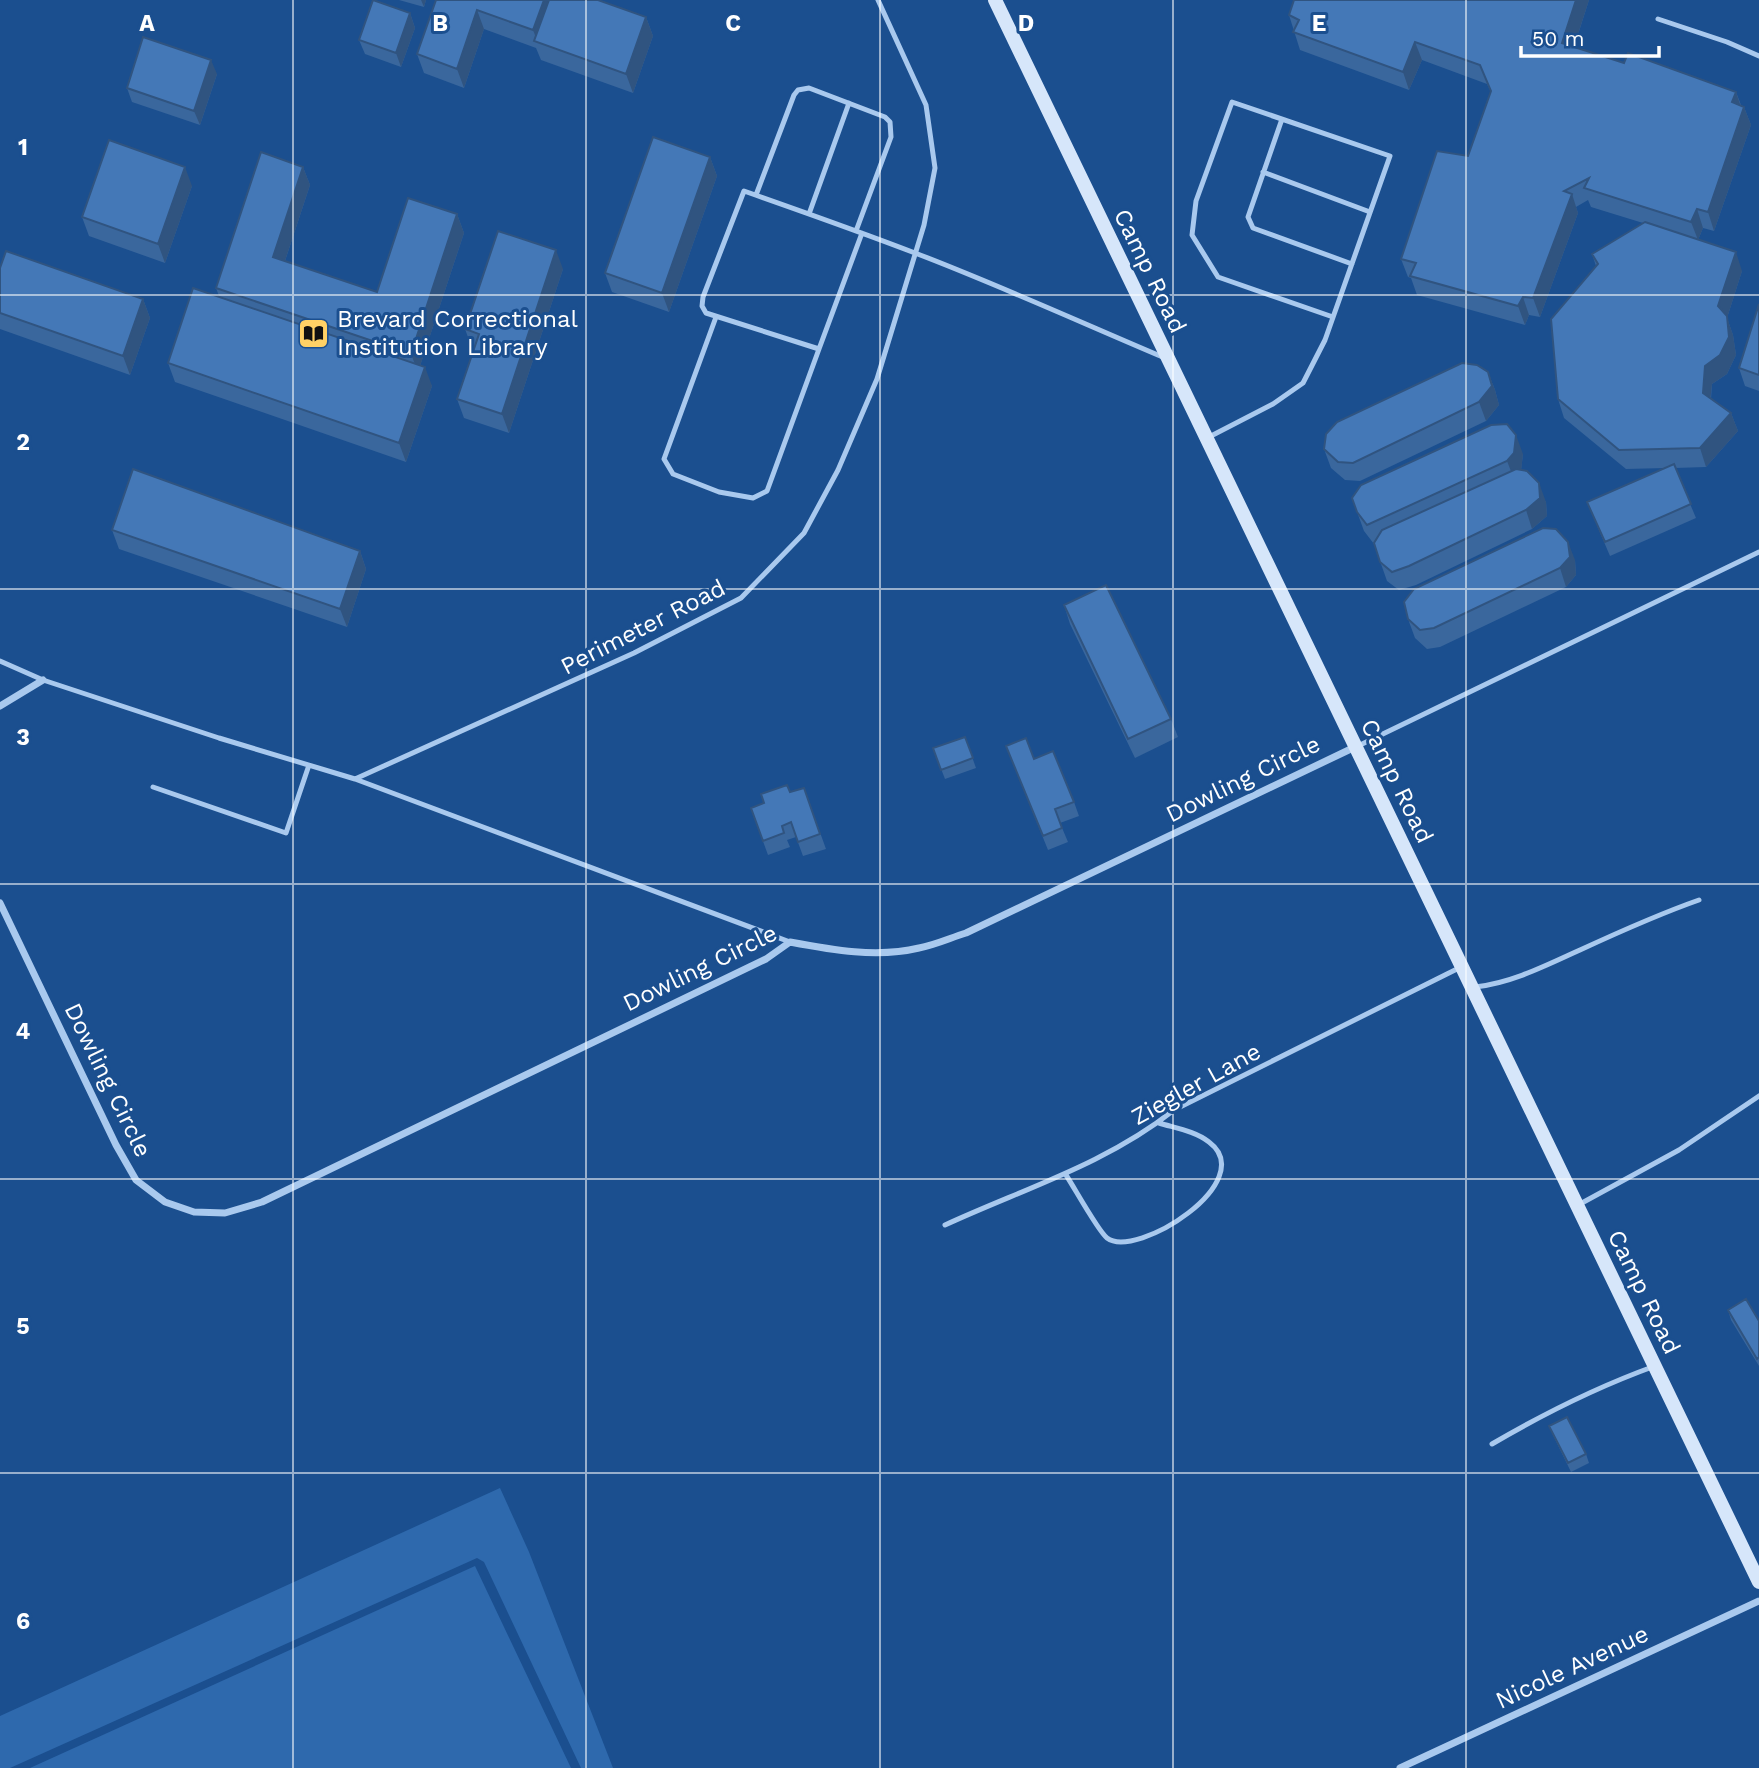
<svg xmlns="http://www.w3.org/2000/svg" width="1759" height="1768" viewBox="0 0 1759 1768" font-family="'Work Sans',sans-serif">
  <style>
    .green { fill: #2e69ad }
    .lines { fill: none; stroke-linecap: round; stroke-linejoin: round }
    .lane { stroke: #a9c9ee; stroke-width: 5 }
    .street { stroke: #a9c9ee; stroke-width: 7 }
    .secondary { stroke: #d6e6fa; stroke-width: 14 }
    .wall { fill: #3a679d }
    .shaded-wall { fill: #305480 }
    .building { fill: #4478b7; stroke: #305480; stroke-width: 2 }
    .grid { fill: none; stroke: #fff; stroke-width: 2; stroke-opacity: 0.55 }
    .labels { text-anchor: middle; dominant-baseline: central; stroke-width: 6; stroke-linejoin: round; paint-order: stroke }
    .street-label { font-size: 24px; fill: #fff; stroke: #1b4f8f }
    .poi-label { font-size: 24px; fill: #fff; stroke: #1b4f8f; text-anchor: start }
    .grid-label { font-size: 23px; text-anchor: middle; font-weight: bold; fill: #fff; stroke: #1b4f8f; stroke-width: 6; stroke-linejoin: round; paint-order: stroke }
  </style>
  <rect width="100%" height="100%" fill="#1b4f8f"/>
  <path class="green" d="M500,1488L529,1552L613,1768H581L484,1562L477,1558L10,1768H0V1716Z
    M475,1566L571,1768H30Z"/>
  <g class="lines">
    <path class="lane" d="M1658,19L1727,42L1759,56
      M1282,119L1248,217L1253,228L1352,264
      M1263,172L1370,212
      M756,195L794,95L798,90L809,88L885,117L890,122L891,137L856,231
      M809,214L849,103
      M862,233L819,349L706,313L702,306L703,297L744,191C801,211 858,231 915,253C999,285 1082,323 1165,358
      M716,317L664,459L673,474L719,492L753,498L767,491L819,349
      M1209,437L1273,404L1303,383L1325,340L1390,156L1232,102L1196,201L1192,235L1218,277L1333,317
      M0,661L43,680L219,738L355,779L790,942
      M1358,746L1759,552
      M355,779L634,653L741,598L804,533L838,470L877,379L924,225L935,168L926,105L878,0
      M153,787L286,833L309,765
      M1475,987C1512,983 1547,965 1580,950C1619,932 1659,914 1699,900
      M1066,1175C1074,1187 1098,1231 1107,1238C1136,1260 1261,1181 1209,1142C1195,1131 1175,1128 1159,1123
      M1580,1204L1679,1150L1759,1096
      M945,1225C1023,1189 1106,1164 1174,1110L1461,967
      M1492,1444C1545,1413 1597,1387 1655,1366"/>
    <path class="street" d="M0,706L43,680
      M0,903L116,1145L136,1180L165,1202L194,1212L225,1213L262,1202L766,959L790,942C832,950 877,958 919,948C935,945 950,938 966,933L1355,747
      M1400,1768L1759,1601"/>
    <path class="secondary" d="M995,0L1759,1582"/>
  </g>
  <path class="wall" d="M399,0H426L424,7Z
    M436,0L646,17L653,36L633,93L541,60L536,48L484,29L464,88L424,73L417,54Z
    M1294,0H1589L1574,47L1624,63L1736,92L1741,105L1744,107L1751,125L1714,231L1703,228L1698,240L1742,271L1727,318L1733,335L1736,355L1727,374L1712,384L1711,399L1731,413L1738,431L1706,467L1675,468L1696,518L1610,556L1587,502L1666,468L1626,469L1564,418L1558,399L1596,266L1592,254L1643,223L1591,207L1588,200L1576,207L1578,213L1540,317L1529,315L1525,325L1417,295L1411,278L1408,277L1401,259L1468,156L1491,92L1487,84L1422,60L1409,90L1300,50L1289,15Z
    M410,13L415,28L401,67L365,54L359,40Z
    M217,74L200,125L132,102L127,88Z
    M710,157L717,176L669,312L612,292L605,273Z
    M303,167L310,185L285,261L377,292L457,214L464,233L420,366L432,386L406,462L175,382L168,363L219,296L216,288Z
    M192,186L165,263L89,236L82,217Z
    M0,268L143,299L150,318L130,375L0,329Z
    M563,269L509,433L464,418L457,399L474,349L472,348L465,329Z
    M1759,304V391L1745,386L1739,368Z
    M1488,372L1495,390L1499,405L1486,421L1360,481L1345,480L1331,468L1324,449Z
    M1523,454L1521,470L1546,502L1547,516L1532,529L1416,585L1399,590L1387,581L1374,544L1364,531L1352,498Z
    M112,530L360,551L366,569L347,627L119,549Z
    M1575,560L1576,575L1566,587L1440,647L1427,649L1415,638L1408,619Z
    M1064,605L1171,719L1178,737L1135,758L1070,624Z
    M965,737L976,768L945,779L933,748Z
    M1006,746L1034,759L1074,802L1079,816L1060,823L1068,842L1048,850Z
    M804,788L826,849L803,856L796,837L787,840L790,847L768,855L751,808Z
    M1728,1310L1759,1321V1366L1731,1320Z
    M1549,1426L1586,1454L1589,1463L1571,1472L1553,1435Z"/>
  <path class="shaded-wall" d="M421,0H426L424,7Z
    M544,0H549L538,43L533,30Z
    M1576,0H1589L1569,62L1562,43Z
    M477,10L484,29L464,88L457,69Z
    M410,13L415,28L401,67L396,53Z
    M646,17L653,36L633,93L626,74Z
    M1415,42L1422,60L1409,90L1403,72Z
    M211,60L217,74L200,125L194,111Z
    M1736,92L1742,110L1732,102Z
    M1744,107L1751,125L1714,231L1708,212Z
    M710,157L717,176L669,312L662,293Z
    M185,167L192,186L165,263L158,244Z
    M303,167L310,185L280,276L273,257Z
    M1572,194L1578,213L1540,317L1533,298Z
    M1697,209L1703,228L1698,240L1691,222Z
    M457,214L464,233L418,372L411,354Z
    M556,250L563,269L509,433L502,414Z
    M1736,252L1742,271L1727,318L1733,335L1736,355L1727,374L1712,384L1709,412L1703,393L1705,366L1718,306Z
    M1523,297L1529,315L1525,325L1518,306Z
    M143,299L150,318L130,375L123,356Z
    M425,367L432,386L406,462L399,443Z
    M1488,372L1495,390L1499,405L1486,421L1479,402Z
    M1731,413L1738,431L1706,467L1700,448Z
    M1516,435L1523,454L1521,472L1514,479L1507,461Z
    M1539,483L1546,502L1547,516L1532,529L1526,510Z
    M1568,542L1575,560L1576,575L1566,587L1560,568Z
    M360,551L366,569L347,627L340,609Z"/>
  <path class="building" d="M373,0L410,13L396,53L359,40Z
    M436,0H544L533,30L477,10L457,69L417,54Z
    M549,0H598L646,17L626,74L534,41Z
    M1294,0H1576L1562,43L1624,63L1628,53L1736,92L1732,102L1744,107L1708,212L1697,209L1691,222L1584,188L1589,178L1564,191L1572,194L1533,298L1523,297L1518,306L1410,276L1416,263L1401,259L1437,151L1468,156L1491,91L1480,65L1415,42L1403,72L1293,32L1299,20L1289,15Z
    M143,37L211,60L194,111L127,88Z
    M653,137L710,157L662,293L605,273Z
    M109,140L185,167L158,244L82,217Z
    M261,152L303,167L273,257L377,292L408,198L457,214L411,354L216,288Z
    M1645,222L1736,252L1718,306L1727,316L1729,337L1720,355L1705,366L1703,393L1731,413L1700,448L1619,450L1558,399L1551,319L1598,264L1592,254Z
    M498,231L556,250L502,414L457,399L479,334L465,329Z
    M6,251L143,299L123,356L0,313V268Z
    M193,288L425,367L399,443L168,363Z
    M1759,304V375L1739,368Z
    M1462,363L1477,365L1488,372L1492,386L1479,402L1353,463L1338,462L1324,449L1326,434L1337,422Z
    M1507,424L1516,435L1514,453L1507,461L1367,525L1357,512L1352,498L1361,485L1491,425Z
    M1674,464L1691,504L1605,542L1587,502Z
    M133,469L360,551L340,609L112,530Z
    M1516,469L1527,471L1539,483L1540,498L1526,510L1409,566L1392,572L1380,562L1374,543L1382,530Z
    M1543,528L1556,529L1568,542L1570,557L1560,568L1434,628L1420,630L1408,619L1404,602L1414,589Z
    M1106,585L1171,719L1128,739L1064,605Z
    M965,737L973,758L941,770L933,748Z
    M1026,738L1034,759L1053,751L1074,802L1055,809L1062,828L1043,836L1006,746Z
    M787,785L790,792L804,788L820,834L798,842L791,822L782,826L784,833L763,841L751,808L764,803L761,794Z
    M1746,1299L1759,1321V1357L1757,1359L1728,1310Z
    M1567,1417L1586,1454L1568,1463L1549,1426Z"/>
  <path class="grid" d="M293,0V1768M586,0V1768M880,0V1768M1173,0V1768M1466,0V1768M0,295H1759M0,589H1759M0,884H1759M0,1179H1759M0,1473H1759"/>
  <defs>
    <symbol id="library-square" viewBox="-11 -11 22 22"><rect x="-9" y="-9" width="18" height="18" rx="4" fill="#ffd166" stroke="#1b4f8f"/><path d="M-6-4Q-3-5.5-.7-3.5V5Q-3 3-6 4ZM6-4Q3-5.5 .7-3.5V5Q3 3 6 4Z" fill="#111"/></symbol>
  </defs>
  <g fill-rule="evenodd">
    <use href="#library-square" x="296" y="316" width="35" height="35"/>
  </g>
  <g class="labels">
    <g class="street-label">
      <text transform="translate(1150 271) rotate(64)">Camp Road</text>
      <text transform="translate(643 627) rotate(-27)">Perimeter Road</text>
      <text transform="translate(1243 779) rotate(-26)">Dowling Circle</text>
      <text transform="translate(1397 781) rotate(64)">Camp Road</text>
      <text transform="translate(700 968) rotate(-26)">Dowling Circle</text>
      <text transform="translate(108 1080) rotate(64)">Dowling Circle</text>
      <text transform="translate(1196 1084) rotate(-29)">Ziegler Lane</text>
      <text transform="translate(1644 1292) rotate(64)">Camp Road</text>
      <text transform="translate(1572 1667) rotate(-25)">Nicole Avenue</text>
    </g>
    <g class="poi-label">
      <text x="337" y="319">Brevard Correctional<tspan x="337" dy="28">Institution Library</tspan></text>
    </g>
  </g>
  <g class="grid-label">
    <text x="147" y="31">A</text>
    <text x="440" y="31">B</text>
    <text x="733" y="31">C</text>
    <text x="1026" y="31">D</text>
    <text x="1319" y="31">E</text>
    <text x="23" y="155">1</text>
    <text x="23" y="450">2</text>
    <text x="23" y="745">3</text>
    <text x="23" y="1039">4</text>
    <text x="23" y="1334">5</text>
    <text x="23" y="1629">6</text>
  </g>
  <path d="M1521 46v10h138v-10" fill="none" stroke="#ffffff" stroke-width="3.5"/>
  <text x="1532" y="46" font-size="21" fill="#ffffff" stroke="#1b4f8f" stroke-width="5" paint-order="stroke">50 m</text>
</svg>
